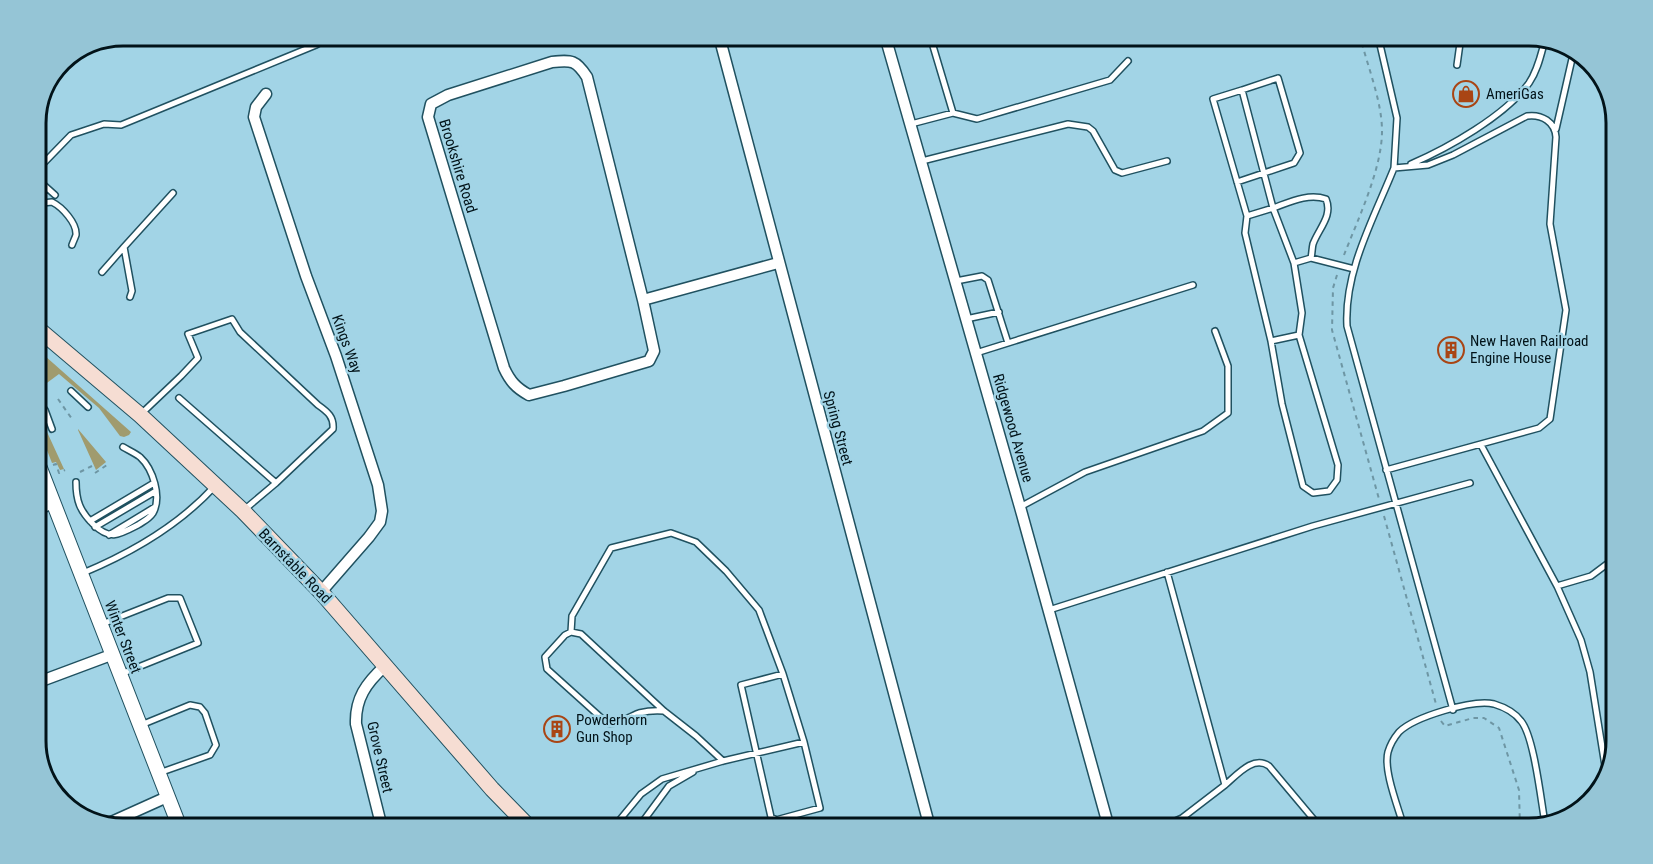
<svg xmlns="http://www.w3.org/2000/svg" width="1653" height="864" viewBox="0 0 1653 864" font-family="'Roboto Condensed',sans-serif">
  <style>
    .green { fill: #a09b6e }
    .lines { fill: none; stroke-linecap: round; stroke-linejoin: round }
    .service-casing { stroke: #205160; stroke-width: 8 }
    .minor-casing { stroke: #205160; stroke-width: 13 }
    .tertiary-casing { stroke: #205160; stroke-width: 16 }
    .secondary-casing { stroke: #205160; stroke-width: 17 }
    .path { stroke: #6e96a4; stroke-width: 2; stroke-dasharray: 4.5 4.5; stroke-linecap: butt }
    .service { stroke: #fff; stroke-width: 5 }
    .minor { stroke: #fff; stroke-width: 10 }
    .tertiary { stroke: #fff; stroke-width: 14 }
    .secondary { stroke: #f6ddd3; stroke-width: 15 }
    .labels { text-anchor: middle; dominant-baseline: central; stroke-width: 5; stroke-linejoin: round; paint-order: stroke }
    .poi-label { font-size: 15px; fill: #021319; stroke: #a2d4e6; text-anchor: start }
    .street-label { font-size: 15px; fill: #021319; stroke: #a2d4e6 }
    .rim { fill: none; stroke: #021319; stroke-width: 3 }
  </style>
  <rect width="100%" height="100%" fill="#a2d4e6"/>
  <path class="green" d="M36,348L131,432L129,435L124,437L120,436L99,408L59,374L36,391Z
    M36,408L64,469L60,470L56,462L52,463L36,422Z
    M78,429L106,462L96,470L78,430Z"/>
  <g class="lines">
    <defs>
      <path id="service" d="M930,36L953,113
        M1378,36L1397,118L1394,168C1374,218 1344,271 1347,326L1453,710
        M1457,65L1461,36
        M911,124L953,113L977,119L1110,80L1128,61
        M1556,129L1574,50
        M922,161L1068,124L1088,127L1093,131L1115,170L1122,173L1167,161
        M1411,164C1448,148 1505,116 1529,83C1538,70 1541,54 1545,40
        M36,171L71,135L104,124L121,125L316,45L321,42L324,36
        M36,178L55,195
        M1237,182L1294,163L1300,153L1278,78L1242,90
        M36,200L47,188
        M36,209L42,203L52,202C62,207 77,223 76,235C75,238 73,242 72,245
        M1247,216L1213,99L1242,90L1273,208C1290,202 1308,193 1326,199C1333,216 1319,228 1313,244C1312,248 1312,254 1311,258
        M124,247L173,193
        M1294,263L1273,208L1247,216L1245,233L1271,341L1282,404L1303,486L1313,493L1329,491L1337,480L1338,465L1299,335L1302,313L1294,263L1311,258L1354,269
        M102,272L124,247L132,291L130,297
        M956,281L982,276L988,280L1008,343
        M36,294L37,291
        M966,319L999,312
        M1271,341L1299,335
        M976,353L1193,285
        M71,391L88,407
        M45,410L52,429
        M141,414L181,376L198,358L188,334L232,319L240,332L318,405C328,412 334,417 333,429L276,483L179,398
        M1481,445L1557,586L1581,640L1590,672L1606,772H1610
        M1386,470L1539,428L1550,419L1566,310L1550,224L1556,137C1555,122 1542,114 1527,116L1453,155L1428,165L1394,168
        M76,482C76,501 80,511 93,524C110,541 119,535 138,525C144,521 149,519 153,513C162,497 153,469 140,457C135,453 128,450 123,447
        M1020,507L1085,472L1203,431L1228,413V366L1215,331
        M244,510L276,483
        M90,521L154,483
        M95,527L156,491
        M109,535L155,507
        M1167,572L1225,785C1237,775 1253,755 1269,766L1321,828
        M83,573C131,553 179,525 214,487
        M1557,586L1591,576L1611,561L1617,306
        M1049,610L1313,526L1470,483
        M102,624L168,598H180L198,643L121,674
        M571,632L572,616L611,548L671,533L696,542L726,571L759,610L783,674L804,742L820,808L776,820L771,817L741,685L783,674
        M664,711C655,710 647,711 639,713C627,717 620,725 607,723L547,669L545,657L565,635L571,632L581,634L664,711L696,736L723,761
        M141,725L190,705L200,707L205,713L216,745L210,755L159,773
        M613,828L641,794L662,779L723,761L804,742
        M638,828L669,786L693,772
        M1160,828L1182,818L1225,785
        M1404,828C1399,809 1383,771 1388,752C1390,745 1394,738 1399,732C1414,717 1473,699 1494,704C1504,707 1515,713 1521,721C1534,736 1541,801 1545,823"/>
      <path id="minor" d="M719,36L930,828
        M885,36L1020,507L1109,828
        M266,94L256,107L254,117L306,276L336,356L378,485L382,511L380,522L369,537L321,592
        M643,300L654,351L649,361L564,386L529,395C516,388 510,381 504,368L428,117L431,104L448,95L552,62C572,60 576,60 587,77L643,300L778,263
        M36,510L53,503
        M36,683L111,655
        M107,824L167,797
        M382,828L356,724C355,699 366,683 385,666"/>
      <path id="tertiary" d="M36,458L180,828"/>
      <path id="secondary" d="M36,327L140,415L243,511L321,592L492,789L530,828"/>
    </defs>
    <use href="#service" class="service-casing"/>
    <use href="#minor" class="minor-casing"/>
    <use href="#tertiary" class="tertiary-casing"/>
    <use href="#secondary" class="secondary-casing"/>
    <path class="path" d="M1344,255C1358,219 1382,169 1382,131C1382,101 1367,65 1360,36
      M1337,275L1333,288L1332,330L1379,499
      M58,399L72,419
      M53,465L56,464L59,473L65,470
      M80,472L92,466
      M95,473L110,463
      M1384,516L1436,704
      M1441,721L1445,726L1473,718H1484L1499,728L1519,790L1520,828"/>
    <use href="#service" class="service"/>
    <use href="#minor" class="minor"/>
    <use href="#tertiary" class="tertiary"/>
    <use href="#secondary" class="secondary"/>
  </g>
  <defs>
    <symbol id="shop-ring" viewBox="-11 -11 22 22"><circle r="9.5" fill="#a2d4e6" stroke="#a94514" stroke-width="1.5"/><path d="M-5-2.5h2.3a2.7 3.5 0 0 1 5.4 0H5L5.5 6h-11ZM-1.5-2.5h3a1.5 2.3 0 0 0-3 0Z" fill="#a94514"/></symbol>
    <symbol id="building-ring" viewBox="-11 -11 22 22"><circle r="9.5" fill="#a2d4e6" stroke="#a94514" stroke-width="1.5"/><path d="M-4-6H4V6H1V3H-1V6H-4ZM-2.5-4.3h1.7v1.8h-1.7ZM.8-4.3h1.7v1.8H.8ZM-2.5-1h1.7V.8h-1.7ZM.8-1h1.7V.8H.8Z" fill="#a94514"/></symbol>
  </defs>
  <g fill-rule="evenodd">
    <use href="#shop-ring" x="1451" y="79" width="30" height="30"/>
    <use href="#building-ring" x="1436" y="335" width="30" height="30"/>
    <use href="#building-ring" x="542" y="714" width="30" height="30"/>
  </g>
  <g class="labels">
    <g class="poi-label">
      <text x="1486" y="94">AmeriGas</text>
      <text x="1470" y="341">New Haven Railroad<tspan x="1470" dy="17">Engine House</tspan></text>
      <text x="576" y="720">Powderhorn<tspan x="576" dy="17">Gun Shop</tspan></text>
    </g>
    <g class="street-label">
      <text transform="translate(458 166) rotate(73)">Brookshire Road</text>
      <text transform="translate(347 344) rotate(70)">Kings Way</text>
      <text transform="translate(838 428) rotate(75)">Spring Street</text>
      <text transform="translate(1013 428) rotate(74)">Ridgewood Avenue</text>
      <text transform="translate(295 566) rotate(46)">Barnstable Road</text>
      <text transform="translate(123 637) rotate(69)">Winter Street</text>
      <text transform="translate(380 757) rotate(77)">Grove Street</text>
    </g>
  </g>
  <path d="M0 0H1653V864H0ZM123 46H1529A77 77 0 0 1 1606 123V741A77 77 0 0 1 1529 818H123A77 77 0 0 1 46 741V123A77 77 0 0 1 123 46Z" fill="#95c5d6" fill-rule="evenodd"/>
  <path class="rim" d="M123 46H1529A77 77 0 0 1 1606 123V741A77 77 0 0 1 1529 818H123A77 77 0 0 1 46 741V123A77 77 0 0 1 123 46Z"/>
</svg>
